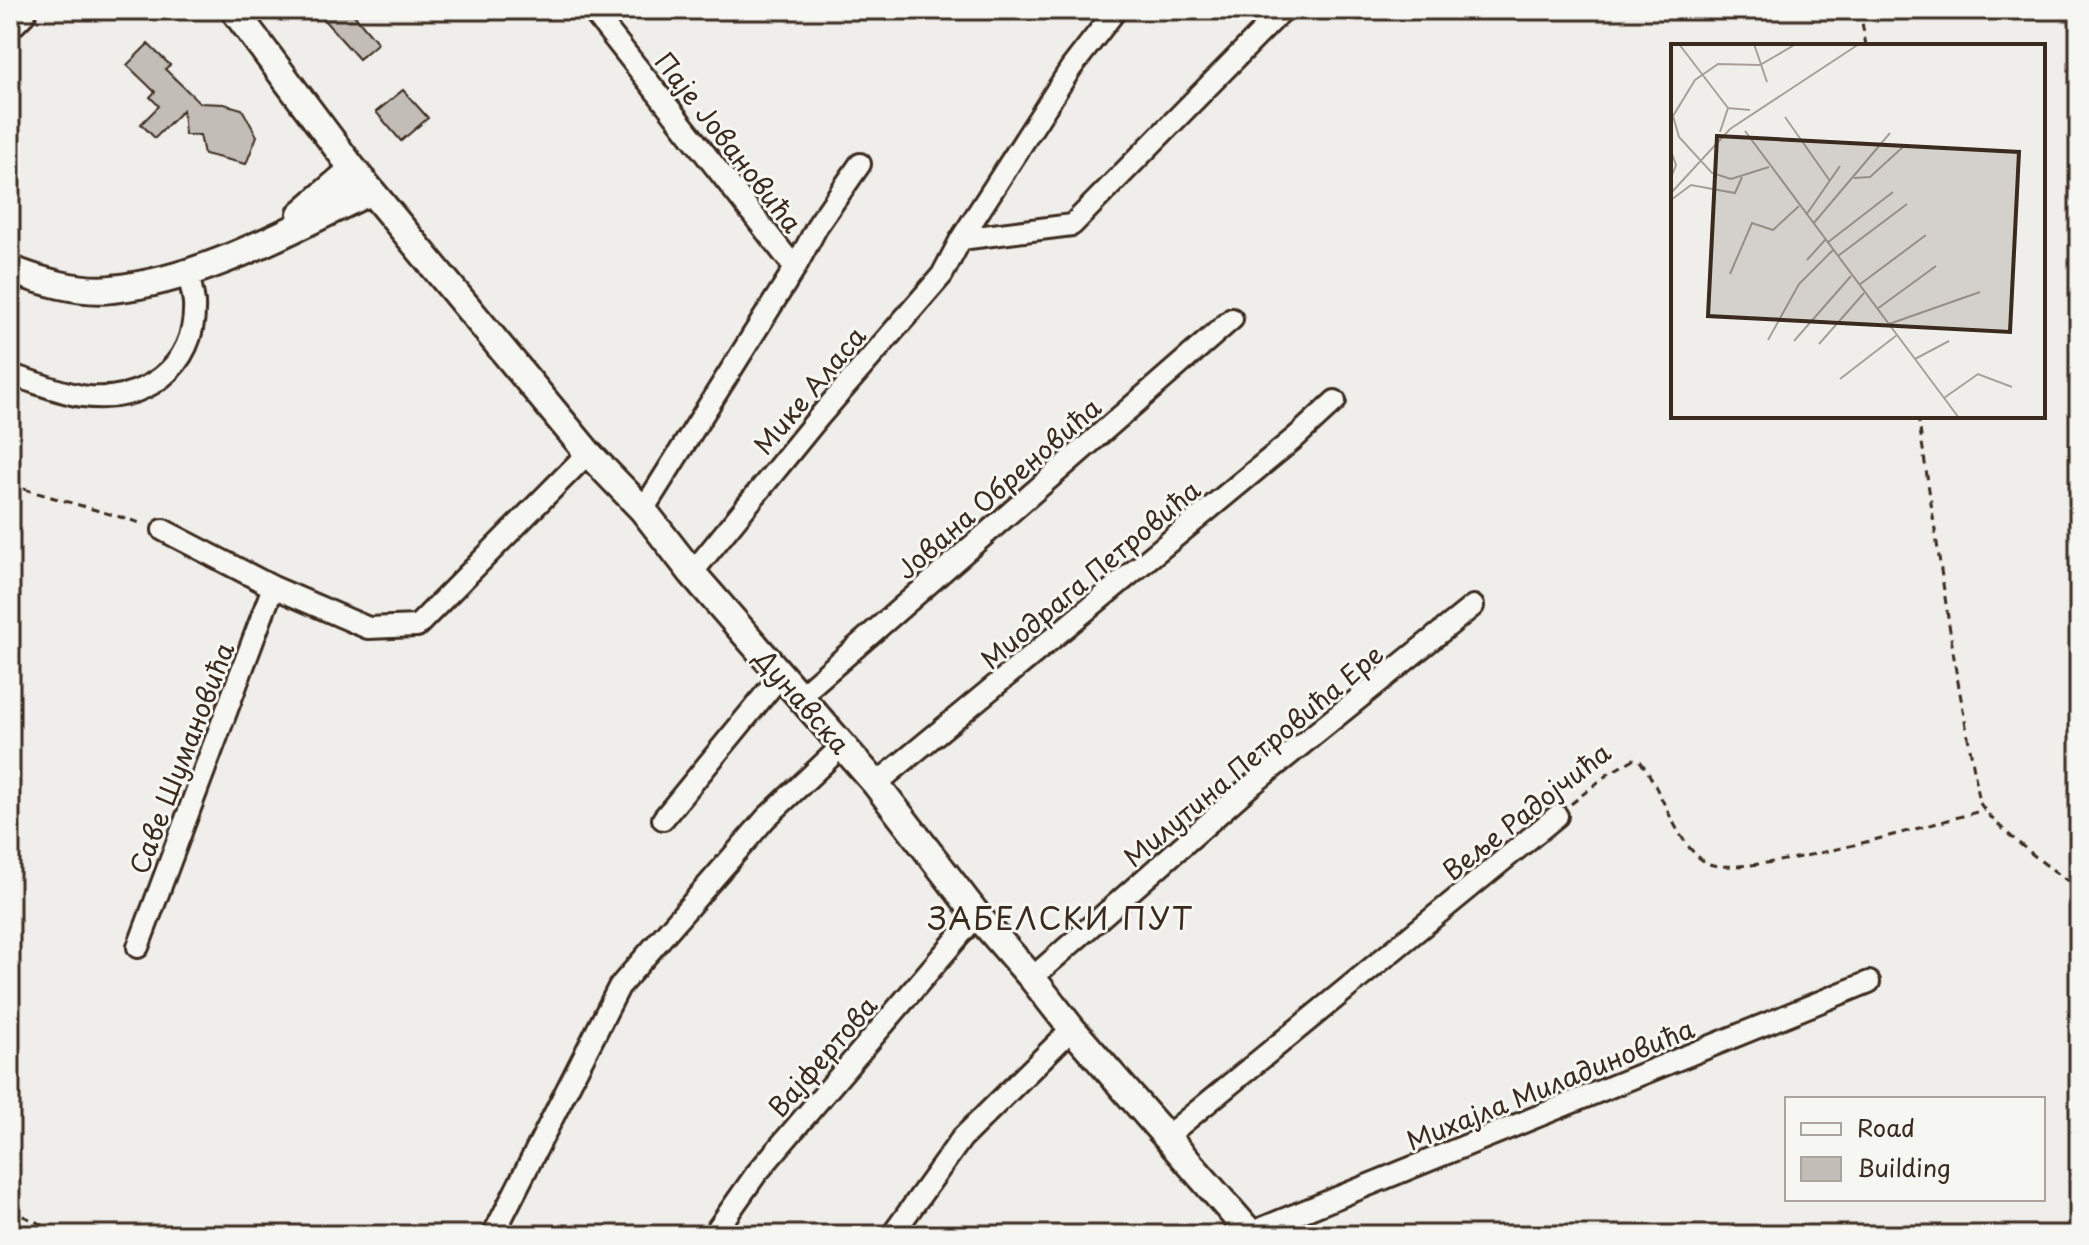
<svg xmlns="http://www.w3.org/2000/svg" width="2089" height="1245" viewBox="0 0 2089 1245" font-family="'Playpen Sans',sans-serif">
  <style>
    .building { fill: #c2bdb7; stroke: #3b2a1e; stroke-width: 2 }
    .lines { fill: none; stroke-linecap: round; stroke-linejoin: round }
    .minor-casing { stroke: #3b2a1e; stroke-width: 26 }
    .tertiary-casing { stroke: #3b2a1e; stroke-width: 32 }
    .trunk-casing { stroke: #3b2a1e; stroke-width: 40 }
    .path { stroke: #3b2a1e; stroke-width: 3; stroke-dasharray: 8 6; stroke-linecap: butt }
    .minor { stroke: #f6f6f2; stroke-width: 20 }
    .tertiary { stroke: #f6f6f2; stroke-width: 26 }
    .trunk { stroke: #f6f6f2; stroke-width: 34 }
    .labels { text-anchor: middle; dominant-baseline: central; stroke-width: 6; stroke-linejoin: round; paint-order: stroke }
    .street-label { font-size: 26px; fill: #3b2a1e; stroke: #f6f6f2 }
    .quarter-label { font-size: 30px; letter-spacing: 2px; fill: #3b2a1e; stroke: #f6f6f2 }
    .inset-road { fill: none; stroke: #a7a098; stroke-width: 2 }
    .view { fill: #3b2a1e; fill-opacity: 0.15; stroke: #3b2a1e; stroke-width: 4 }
    .inset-edge { fill: none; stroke: #3b2a1e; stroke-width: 4 }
  </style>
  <rect width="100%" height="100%" fill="#efeeea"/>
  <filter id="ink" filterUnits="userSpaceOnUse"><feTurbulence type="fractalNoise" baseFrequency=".0125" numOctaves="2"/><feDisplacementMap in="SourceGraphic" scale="16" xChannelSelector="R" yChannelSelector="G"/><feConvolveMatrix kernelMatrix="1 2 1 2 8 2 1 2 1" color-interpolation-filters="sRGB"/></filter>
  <g filter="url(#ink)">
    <path class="building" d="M315,10H350L378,43L359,59Z
      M148,44L170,65L165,69L200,103L224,104L242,109L257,136L246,164L204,154L200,135H185L183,110L155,138L141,124L159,106L150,97L155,92L127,65Z
      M403,90L428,118L401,141L376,112Z"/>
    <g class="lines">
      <defs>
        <path id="minor" d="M592,10L795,268
          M961,239L1072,225L1283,10
          M10,375C34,381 57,392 82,396C142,405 197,368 194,303C193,293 190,283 188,273
          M643,510L795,268L819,223L860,164
          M163,530L273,587
          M692,573L819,417L942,275L961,239L1071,68L1116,10
          M800,696L1232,319
          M876,784L1296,437L1335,401
          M663,819L781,675
          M138,947L273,587L368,628L417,626L588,453
          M1032,978L1248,788L1473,606
          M1167,1136L1557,816
          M1250,1233L1869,982
          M493,1235L619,987L766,818L842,746
          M713,1235L756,1174L977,915
          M892,1235L962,1138L1072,1029"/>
        <path id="tertiary" d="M234,10L353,169L588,453L643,510L692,573L876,784L977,915L1032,978L1072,1029L1252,1235
          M301,214L353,169
          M10,269C39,281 81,293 112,289C203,280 289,230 371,191"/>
        <path id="trunk" d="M10,19L19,10"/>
      </defs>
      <use href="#minor" class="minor-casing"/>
      <use href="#tertiary" class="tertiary-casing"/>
      <use href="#trunk" class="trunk-casing"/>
      <path class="path" d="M1860,10L1866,46
        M1918,416L1956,671L1980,803C1991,824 2057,875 2079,888
        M10,485L144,524
        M1571,804L1608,774L1634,759L1640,761C1662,789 1675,843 1705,862C1737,883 1939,822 1984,810
        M10,1210L65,1235"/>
      <use href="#minor" class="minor"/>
      <use href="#tertiary" class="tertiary"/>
      <use href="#trunk" class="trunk"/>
    </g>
  </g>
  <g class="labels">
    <g class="street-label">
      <text transform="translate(729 142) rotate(52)">Паје Јовановића</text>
      <text transform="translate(809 390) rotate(-50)">Мике Аласа</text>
      <text transform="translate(998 488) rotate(-41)">Јована Обреновића</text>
      <text transform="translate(1090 574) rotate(-40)">Миодрага Петровића</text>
      <text transform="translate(803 701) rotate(49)">Дунавска</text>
      <text transform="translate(1253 755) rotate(-40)">Милутина Петровића Ере</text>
      <text transform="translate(181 758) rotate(-69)">Саве Шумановића</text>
      <text transform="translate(1526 811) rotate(-38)">Веље Радојчића</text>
      <text transform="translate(822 1056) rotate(-49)">Вајфертова</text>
      <text transform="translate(1550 1084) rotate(-22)">Михајла Миладиновића</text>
    </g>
    <g class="quarter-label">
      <text x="1061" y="917">ЗАБЕЛСКИ ПУТ</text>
    </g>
  </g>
  <g transform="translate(1671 44)">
    <rect width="374" height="374" fill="#efeeea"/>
    <path class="inset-road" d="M8,0L57,64M83,0L96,38M114,73L159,137M74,87L288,374M49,88L57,64L79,66M0,107L5,121L0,134M98,123L60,135L41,129L8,93L2,72L24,36L47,20L89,21L125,0M183,134L199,133L233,102M0,149L59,85L188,0M0,156L20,141L64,149L71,133M135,171L169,122M142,180L219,89M156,199L222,148M167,212L236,160M136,216L154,196M59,230L81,179L102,186L128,162M188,241L255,191M206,265L265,222M218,280L309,248M97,296L128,240L162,206M123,297L180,232M148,300L193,249M244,315L278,297M169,335L226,291M273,354L307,330L341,343"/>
    <path class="view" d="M46,92L348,108L339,288L37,272Z"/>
    <rect width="374" height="374" class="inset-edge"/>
  </g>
  <rect width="2089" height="1245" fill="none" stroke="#f6f6f2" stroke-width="40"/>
  <rect x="20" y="20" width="2049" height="1205" fill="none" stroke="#3b2a1e" stroke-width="3" filter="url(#ink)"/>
  <rect x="1785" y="1097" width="260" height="104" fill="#f6f6f2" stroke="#aba49d" stroke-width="2"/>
  <rect x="1801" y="1123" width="40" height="12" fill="#f6f6f2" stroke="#aba49d" stroke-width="2"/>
  <text x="1857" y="1137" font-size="24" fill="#3b2a1e">Road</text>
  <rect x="1801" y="1157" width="40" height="24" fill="#c2bdb7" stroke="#aba49d" stroke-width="2"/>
  <text x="1857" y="1177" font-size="24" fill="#3b2a1e">Building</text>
</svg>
